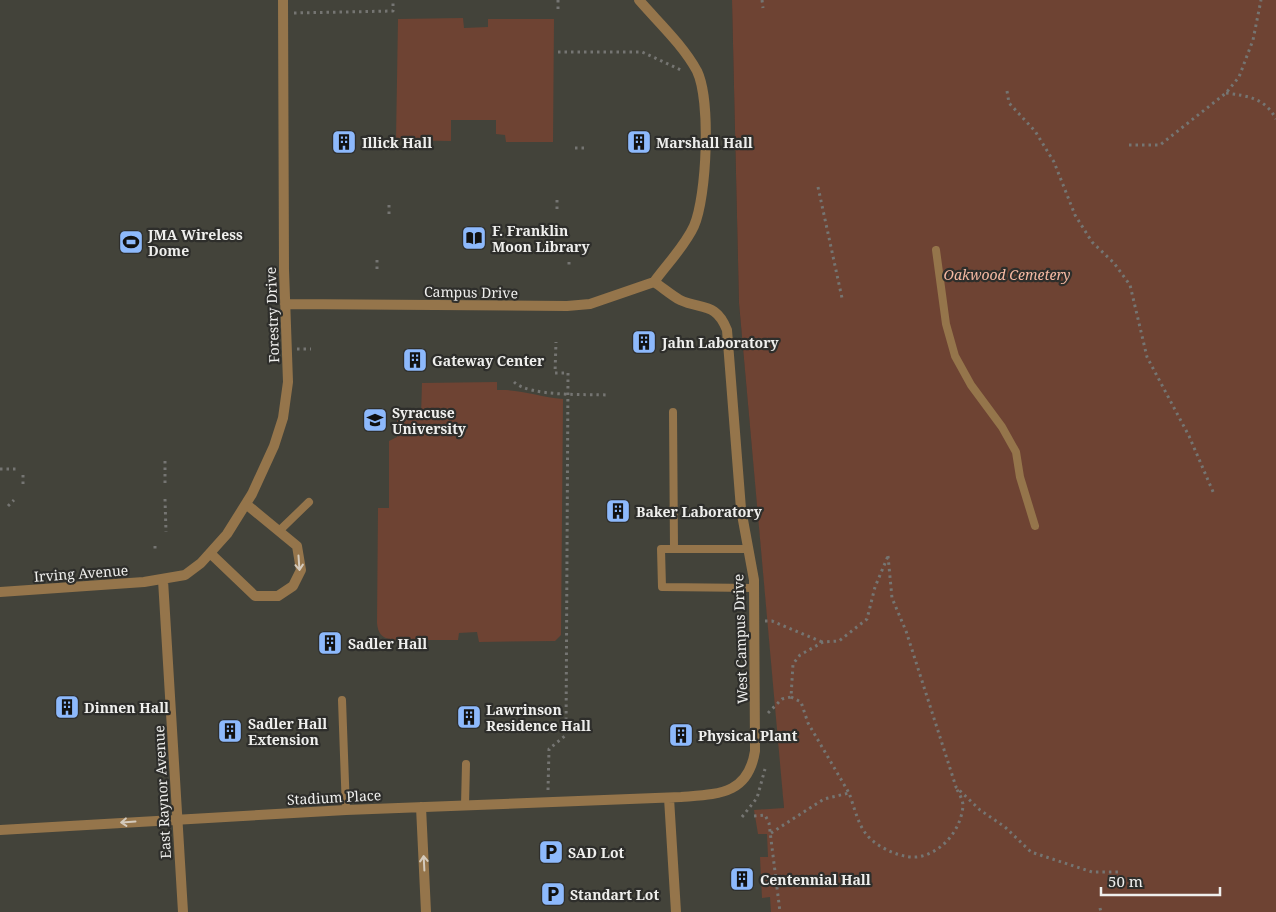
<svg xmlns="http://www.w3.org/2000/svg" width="1276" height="912" viewBox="0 0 1276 912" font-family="'Noto Serif',serif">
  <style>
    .built { fill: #43433a }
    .green { fill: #6e4333 }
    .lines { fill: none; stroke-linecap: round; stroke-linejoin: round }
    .path { stroke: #757572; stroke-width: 3; stroke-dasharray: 2.5 4; stroke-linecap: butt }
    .lane { stroke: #95754b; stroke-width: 8 }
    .street { stroke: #95754b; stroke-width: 10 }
    .oneway { stroke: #d4cabc }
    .labels { text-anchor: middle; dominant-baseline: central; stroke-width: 4.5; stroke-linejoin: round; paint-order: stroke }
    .poi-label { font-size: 14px; font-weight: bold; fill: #efefed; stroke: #2e2e2b; text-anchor: start }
    .park-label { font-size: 14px; font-style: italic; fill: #f6baa3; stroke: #2e2e2b }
    .street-label { font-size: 14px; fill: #efefed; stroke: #2e2e2b }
  </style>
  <rect width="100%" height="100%" fill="#383835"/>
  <path class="built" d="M0,0H732L739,303L782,778L791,912H0Z"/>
  <path class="green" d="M732,0H1276V912H771L770,897L762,898L760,857H768L767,834H758L754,810L784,808L739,303Z
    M463,18L464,28L488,27V19H554L553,142H506L505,135L496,134V120H451V141L396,140L398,19Z
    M497,382V390C521,389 540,397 563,399L561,635L555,641L479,642L477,632L459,633L458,640H391C381,637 378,633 377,623L378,508H389V441L397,437V416H421L422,383Z"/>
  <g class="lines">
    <path class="path" d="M558,0V13
      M762,0L763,8
      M294,13L393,11V0
      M558,52H642L681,70
      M1007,91L1009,103L1035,131L1054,162L1075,215L1092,242L1114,263L1130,285L1147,357L1189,436L1214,494
      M1226,93C1248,96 1265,98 1276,119
      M1129,145H1160L1226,93L1239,77L1253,40L1261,0
      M575,148H588
      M818,187L842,298
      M557,209V199
      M389,214V201
      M556,227L557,237
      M569,262V268
      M377,269V258
      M297,349H311
      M514,382C530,397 586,394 609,395
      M165,461V485
      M0,469H18
      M23,475V485
      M165,499L166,532
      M8,506L14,500
      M155,546V552
      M888,556L892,598L906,631L956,787L980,810L1005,827L1031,852L1092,872H1120
      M765,621H772L822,642
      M791,697L801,702L808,723L849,793
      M768,713L782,699L791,697L793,664L800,655L823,642L839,641L867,619L875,587L888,556
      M548,790L549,749L566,735L568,373H555L556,342
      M754,816L765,815L769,823L780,912
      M742,817L757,798L765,769
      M771,833L824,799L849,793C854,806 858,825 867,835C877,848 906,861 922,856C945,850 961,828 963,806C963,800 959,793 956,788
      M1100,908L1101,912"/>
    <path class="lane" d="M936,250L946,324L955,356L971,385L1002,427L1016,452L1020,477L1035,526
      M673,412L674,549
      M279,531L309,502
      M748,549H661L662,587L754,588
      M342,700L346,810
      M465,805L466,764"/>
    <path class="street" d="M639,0C658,22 683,45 697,71C711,100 707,196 694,226C685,246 667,264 654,282
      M285,304L567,306L590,304L654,282
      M210,553L255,596H278L293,586L301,570L297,546L246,504
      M163,580L183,912
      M0,592L144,582L185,575L201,563L227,534L252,494L274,446L283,418L288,382L284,270L283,0
      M669,798L676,912
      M421,807L426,912
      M0,830L346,810L681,797C718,794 748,795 755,751L754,580L741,509L727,330C716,302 702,310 680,300C671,295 662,287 654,282"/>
  </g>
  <defs><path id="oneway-shaft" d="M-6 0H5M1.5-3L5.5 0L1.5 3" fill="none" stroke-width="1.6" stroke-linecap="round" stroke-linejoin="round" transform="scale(1.25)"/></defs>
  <g class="oneway">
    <use href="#oneway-shaft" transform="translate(299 563) rotate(86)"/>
    <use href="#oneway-shaft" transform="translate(128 822) rotate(176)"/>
    <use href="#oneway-shaft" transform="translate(424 863) rotate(-93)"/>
  </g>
  <defs>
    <symbol id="building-square" viewBox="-11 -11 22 22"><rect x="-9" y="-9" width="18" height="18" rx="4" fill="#8db9fc" stroke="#2e2e2b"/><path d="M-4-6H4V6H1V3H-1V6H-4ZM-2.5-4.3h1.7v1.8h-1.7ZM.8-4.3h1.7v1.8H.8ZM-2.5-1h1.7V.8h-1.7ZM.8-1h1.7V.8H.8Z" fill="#111"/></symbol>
    <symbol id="library-square" viewBox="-11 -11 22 22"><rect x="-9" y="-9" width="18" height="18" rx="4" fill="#8db9fc" stroke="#2e2e2b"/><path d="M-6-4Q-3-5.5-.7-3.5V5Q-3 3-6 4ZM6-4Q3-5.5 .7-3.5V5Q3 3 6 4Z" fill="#111"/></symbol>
    <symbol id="stadium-square" viewBox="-11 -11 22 22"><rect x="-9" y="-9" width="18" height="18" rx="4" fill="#8db9fc" stroke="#2e2e2b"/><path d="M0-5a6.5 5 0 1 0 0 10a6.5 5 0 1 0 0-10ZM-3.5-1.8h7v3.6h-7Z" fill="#111"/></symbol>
    <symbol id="university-square" viewBox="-11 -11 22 22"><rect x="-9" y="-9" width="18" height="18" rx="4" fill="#8db9fc" stroke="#2e2e2b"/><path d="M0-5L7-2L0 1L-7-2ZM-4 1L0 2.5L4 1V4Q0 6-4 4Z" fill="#111"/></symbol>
    <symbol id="parking-square" viewBox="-11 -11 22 22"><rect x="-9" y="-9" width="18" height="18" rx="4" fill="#8db9fc" stroke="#2e2e2b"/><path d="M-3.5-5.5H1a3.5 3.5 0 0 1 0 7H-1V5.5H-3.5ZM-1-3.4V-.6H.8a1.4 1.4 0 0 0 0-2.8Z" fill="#111"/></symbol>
  </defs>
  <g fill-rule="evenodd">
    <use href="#building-square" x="330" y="128" width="28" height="28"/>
    <use href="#building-square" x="625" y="128" width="28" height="28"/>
    <use href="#library-square" x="460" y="224" width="28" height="28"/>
    <use href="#stadium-square" x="117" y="228" width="28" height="28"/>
    <use href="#building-square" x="630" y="328" width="28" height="28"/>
    <use href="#building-square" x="401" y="346" width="28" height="28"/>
    <use href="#university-square" x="361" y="406" width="28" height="28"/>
    <use href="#building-square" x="604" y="497" width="28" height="28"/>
    <use href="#building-square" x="316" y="629" width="28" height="28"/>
    <use href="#building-square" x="53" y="693" width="28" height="28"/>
    <use href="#building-square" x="455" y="703" width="28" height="28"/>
    <use href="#building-square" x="216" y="717" width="28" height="28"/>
    <use href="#building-square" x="667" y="721" width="28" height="28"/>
    <use href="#parking-square" x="537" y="838" width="28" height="28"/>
    <use href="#building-square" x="728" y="865" width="28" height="28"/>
    <use href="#parking-square" x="539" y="880" width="28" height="28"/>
  </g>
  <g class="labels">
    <g class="poi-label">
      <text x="362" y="142">Illick Hall</text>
      <text x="656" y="142">Marshall Hall</text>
      <text x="492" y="230">F. Franklin<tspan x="492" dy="16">Moon Library</tspan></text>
      <text x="148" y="234">JMA Wireless<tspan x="148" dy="16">Dome</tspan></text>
      <text x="662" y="342">Jahn Laboratory</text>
      <text x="432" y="360">Gateway Center</text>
      <text x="392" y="412">Syracuse<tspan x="392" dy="16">University</tspan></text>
      <text x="636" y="511">Baker Laboratory</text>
      <text x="348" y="643">Sadler Hall</text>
      <text x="84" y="707">Dinnen Hall</text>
      <text x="486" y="709">Lawrinson<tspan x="486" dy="16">Residence Hall</tspan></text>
      <text x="248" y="723">Sadler Hall<tspan x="248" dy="16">Extension</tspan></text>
      <text x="698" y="735">Physical Plant</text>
      <text x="568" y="852">SAD Lot</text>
      <text x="760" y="879">Centennial Hall</text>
      <text x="570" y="894">Standart Lot</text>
    </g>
    <g class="park-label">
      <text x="1007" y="274">Oakwood Cemetery</text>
    </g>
    <g class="street-label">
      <text transform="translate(471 292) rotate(1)">Campus Drive</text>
      <text transform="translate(272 315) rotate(-92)">Forestry Drive</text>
      <text transform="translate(81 573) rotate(-4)">Irving Avenue</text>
      <text transform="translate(740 639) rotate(-92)">West Campus Drive</text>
      <text transform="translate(162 792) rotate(-93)">East Raynor Avenue</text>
      <text transform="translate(334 797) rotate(-3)">Stadium Place</text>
    </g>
  </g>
  <path d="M1101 887v8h119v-8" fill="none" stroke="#efefed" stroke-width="2.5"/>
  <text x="1108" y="887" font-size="15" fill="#efefed" stroke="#2e2e2b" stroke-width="4" paint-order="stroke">50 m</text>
</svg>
